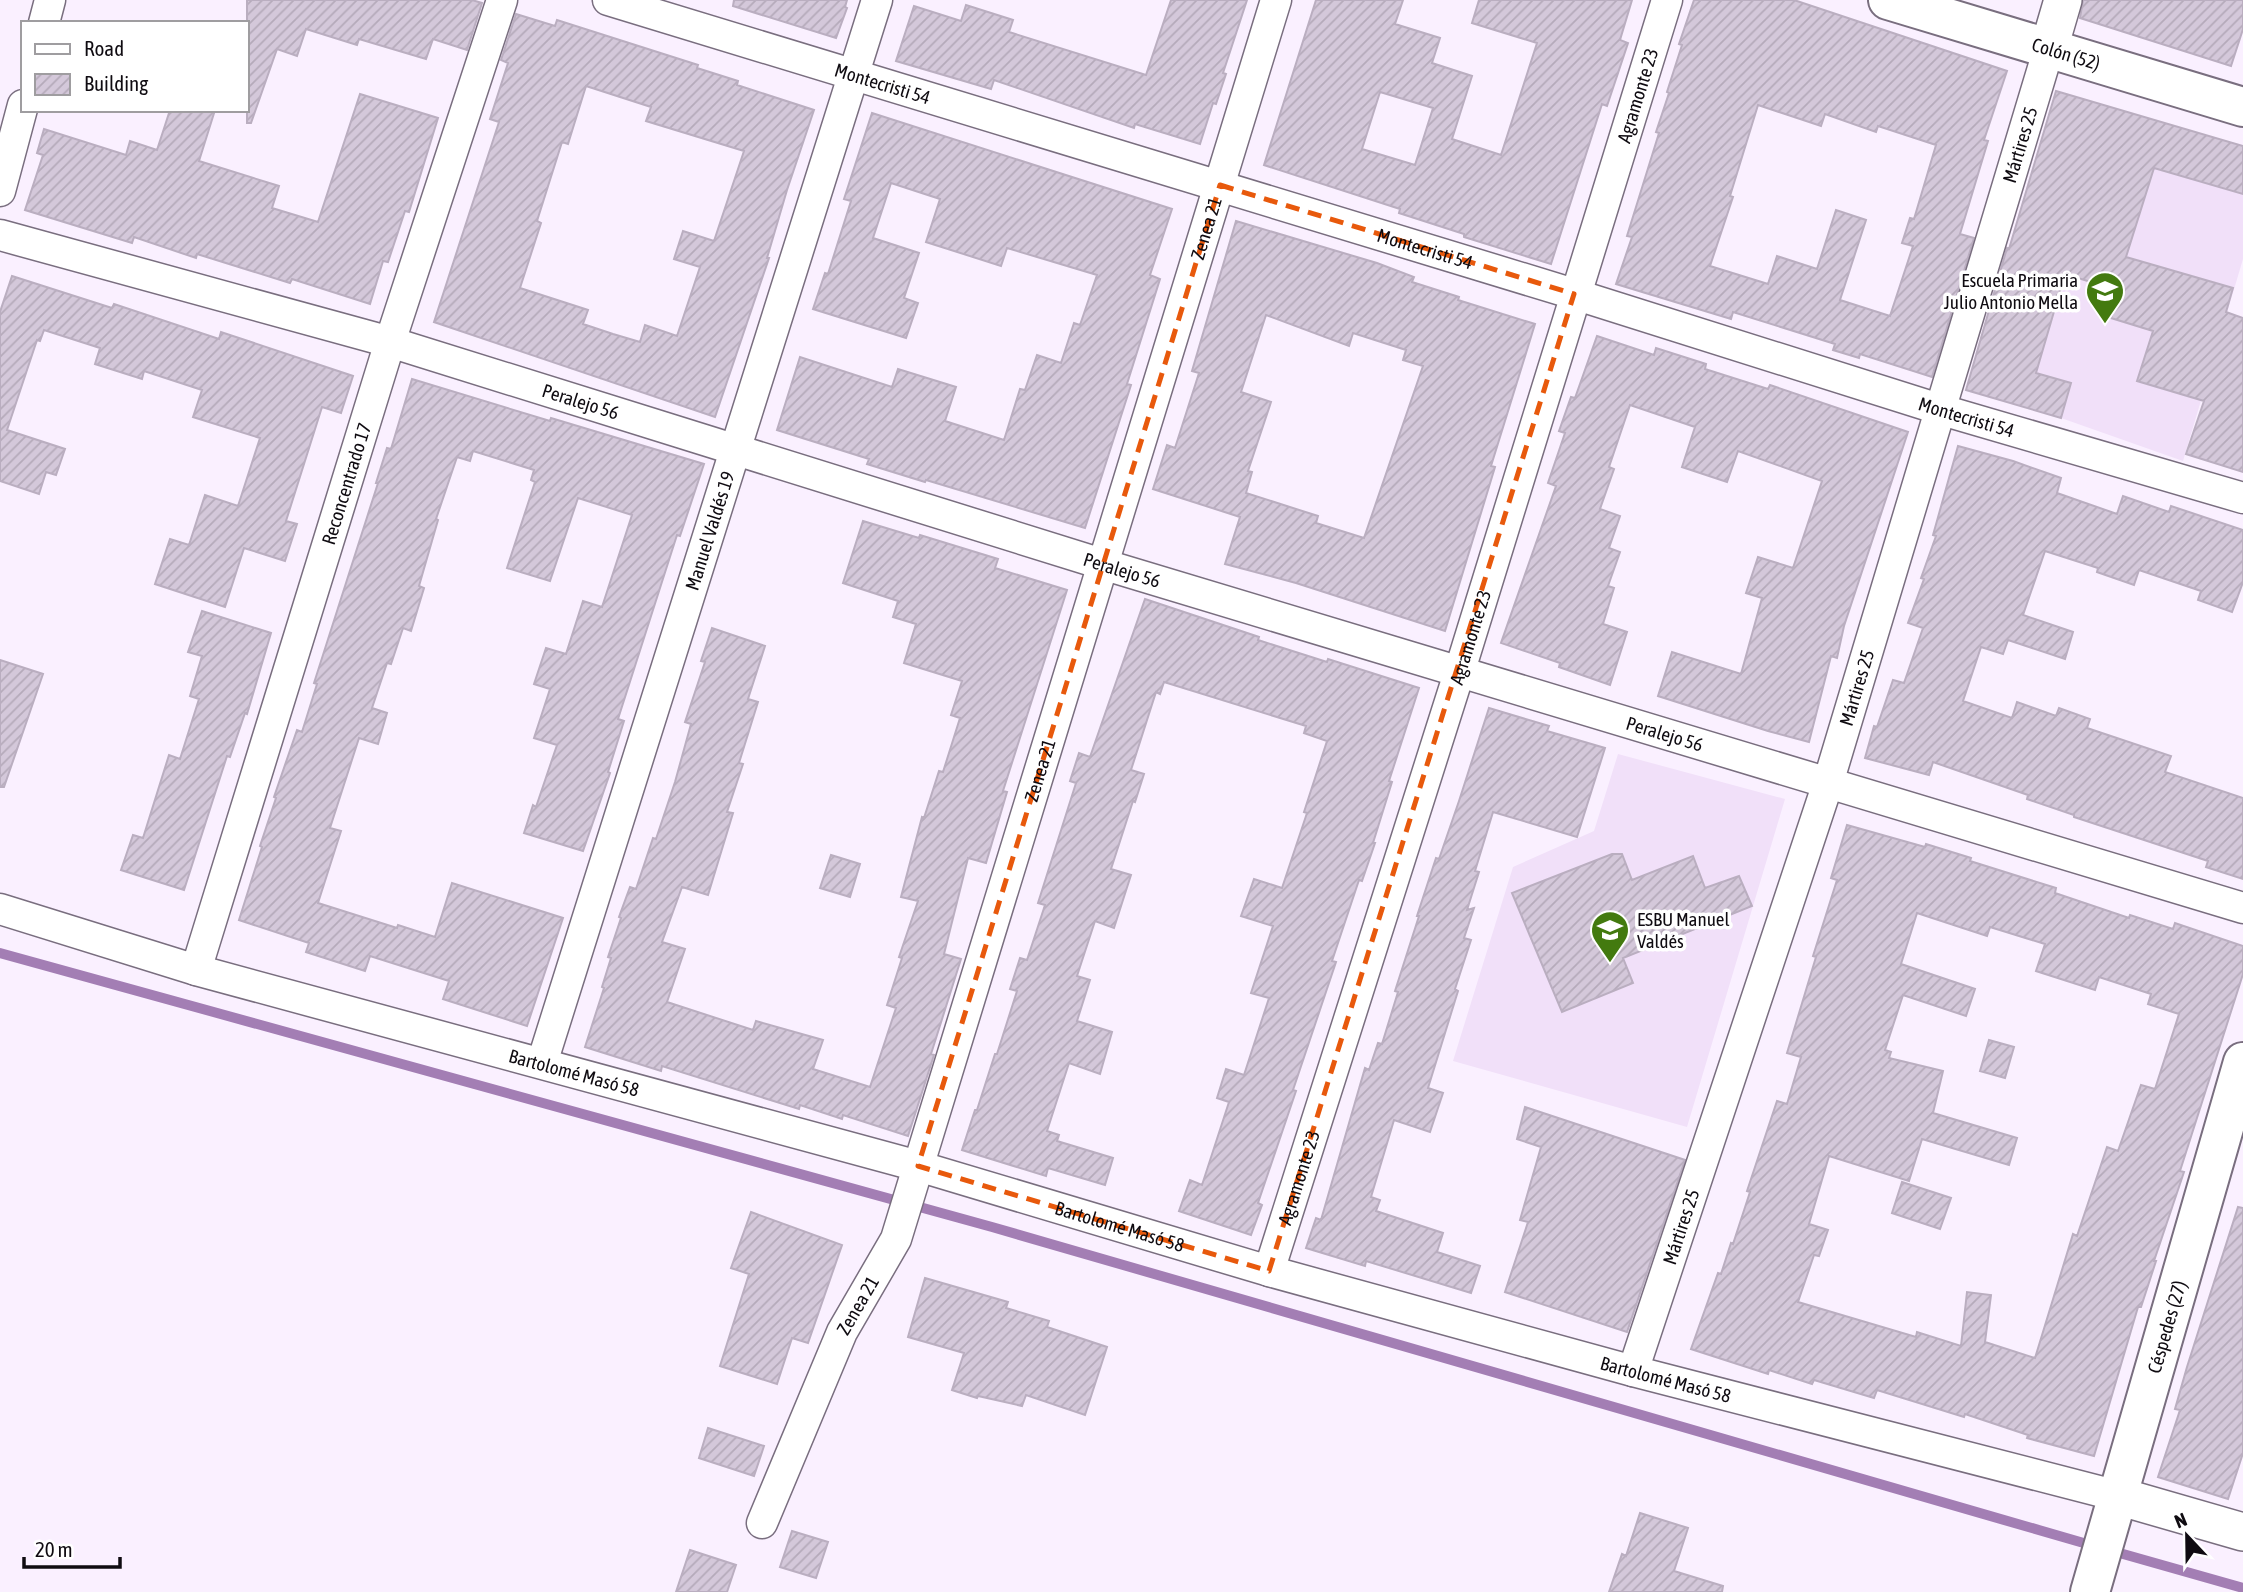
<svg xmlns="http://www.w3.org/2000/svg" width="2243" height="1592" viewBox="0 0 2243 1592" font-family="'Asap Condensed',sans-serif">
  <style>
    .built { fill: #f1e0f9 }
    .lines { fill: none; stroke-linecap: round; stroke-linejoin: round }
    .stream { stroke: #a37eb4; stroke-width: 10 }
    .building { fill: url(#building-hatch); stroke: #baaec0; stroke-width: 2; fill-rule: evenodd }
    .minor-casing { stroke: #796e7f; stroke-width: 33 }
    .tertiary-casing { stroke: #796e7f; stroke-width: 40 }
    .secondary-casing { stroke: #796e7f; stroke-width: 42 }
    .primary-casing { stroke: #796e7f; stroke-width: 42 }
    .minor { stroke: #fff; stroke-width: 30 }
    .tertiary { stroke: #fff; stroke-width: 37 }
    .secondary { stroke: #fff; stroke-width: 38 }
    .primary { stroke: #fff; stroke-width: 38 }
    .marked { fill: none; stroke: #e8590c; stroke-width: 5; stroke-dasharray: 14 9; stroke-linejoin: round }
    .labels { text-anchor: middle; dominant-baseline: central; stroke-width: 7; stroke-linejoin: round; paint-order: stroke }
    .street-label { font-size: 19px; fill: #0f0b11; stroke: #fff }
    .poi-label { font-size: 19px; fill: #0f0b11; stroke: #fff; text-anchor: end }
  </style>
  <defs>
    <pattern id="building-hatch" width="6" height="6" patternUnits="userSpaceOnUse" patternTransform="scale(1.75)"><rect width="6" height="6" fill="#d4c8da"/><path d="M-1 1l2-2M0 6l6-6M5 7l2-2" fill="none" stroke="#b5aaba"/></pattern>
  </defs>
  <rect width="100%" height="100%" fill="#faf0ff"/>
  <path class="built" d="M2056,91L2243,146V259L2183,461L2061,418L1966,390Z
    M1618,754L1785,799L1687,1127L1453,1061L1513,867L1594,831Z"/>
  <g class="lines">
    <path class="stream" d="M0,953L992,1227L2094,1546
      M2109,1550L2243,1588"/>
  </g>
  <path class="building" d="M247,0H472L482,3L467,50L433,39L426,59L359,39L357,45L306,29L297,56L277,49L251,123H247Z
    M734,0H847L845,7L847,8L836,38L733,6Z
    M1171,0H1247L1223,73L1226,74L1216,104L1213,103L1200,144L1135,124L1134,128L994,80L991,89L896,61L914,6L961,21L966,5L1013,20L1009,32L1146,75Z
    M1316,0H1403L1395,24L1440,38L1432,63L1472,76L1452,139L1501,155L1537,43L1472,23L1479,0H1632L1620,40L1628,43L1607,106L1602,104L1551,264L1464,237V234L1399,213L1400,209L1264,165ZM1380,92L1433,108L1415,165L1362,149Z
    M1694,0H1794L2007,71L1984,140L1988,141L1960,234L1974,238L1932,377L1860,354L1859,358L1833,350L1835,344L1733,312L1731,319L1616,284L1632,237L1627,236L1659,133L1656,132L1669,93L1667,92L1682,45L1679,44ZM1758,105L1821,126L1825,114L1876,132L1878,126L1936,145L1914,219L1910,218L1902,243L1913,246L1890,316L1840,300L1866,220L1836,210L1817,269L1777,256L1768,284L1710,266L1733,197L1730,196Z
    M2083,0H2243V29L2231,66L2080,18Z
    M516,14L555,26L557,20L698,65L697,68L738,81L737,85L814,110L787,190L767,258H769L715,417L434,322L499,122L490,119L508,63L501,60ZM586,86L651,107L646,121L744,151L714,241L683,231L674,259L700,267L677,336L645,325L640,342L613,334L583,324L588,310L520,288L541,223L537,221L562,142L568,144Z
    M2056,91L2243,146V194L2154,168L2126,257L2233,288L2226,312L2243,318V472L2186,454L2204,401L2137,381L2153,331L2111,318L2120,291L2065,274L2036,373L2071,383L2061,418L1966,390L2007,248L2009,249Z
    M360,94L438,118L409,212L405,211L388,262L383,261L370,304L292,279L290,283L197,254L196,258L134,237L132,243L25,210L43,155L37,153L44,129L126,155L130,141L157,150L170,110H215L199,161L279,186L272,208L318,222Z
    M872,113L1172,209L1150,275L1160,279L1127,384L1131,385L1085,528L926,480L925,482L867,464L869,459L777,430L800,357L892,387L898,369L956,387L945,421L1004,440L1020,389L1025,390L1037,355L1061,363L1074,323L1080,325L1097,275L1007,248L1001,266L926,242L940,199L891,183L873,238L919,253L904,298L918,303L906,338L813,309L825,273L828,274L851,201L844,199Z
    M1236,221L1377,263L1414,277L1412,282L1459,297L1458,300L1535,324L1491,466L1495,467L1445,631L1296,583L1225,564L1240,517L1153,489L1167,445L1175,448L1199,373L1192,371ZM1266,315L1349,346L1353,333L1406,350L1403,360L1423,366L1364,538L1316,523L1318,516L1246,493L1252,472L1248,471L1271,402L1241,392Z
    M12,276L112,308L114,304L219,339L221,332L353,376L341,413L322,407L286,521L297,524L285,561L244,548L225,607L155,584L170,539L189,545L205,495L238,506L260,438L193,417L202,390L144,371L142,379L95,364L100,348L44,330L40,341L37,340L7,430L65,449L56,475L46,472L39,494L0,481V312Z
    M1597,336L1654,355L1656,348L1706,364L1705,369L1768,389L1770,385L1908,432L1844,626L1837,658L1831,656L1809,742L1768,731L1658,696L1672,652L1741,674L1762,598L1746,593L1758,557L1793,568L1822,481L1738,451L1727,482L1682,467L1695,427L1630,405L1609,467L1614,469L1600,509L1620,516L1609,548L1620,552L1608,586L1614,588L1603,624L1627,632L1610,685L1559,667L1560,663L1501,643L1556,486L1548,483L1565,433L1559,431L1571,397L1575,398Z
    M412,379L550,421L551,418L704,464L680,536L677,535L618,719L624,721L608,772L610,773L583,851L524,833L533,805L536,807L557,745L534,738L550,689L534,684L546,648L566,654L583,601L602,607L632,515L578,498L550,581L507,568L535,482L531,480L534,470L473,451L470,461L457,457L436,519L438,520L419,586L424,588L411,631L403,628L391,664L387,663L372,708L387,713L378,744L359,738L330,828L341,831L318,903L397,928L398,925L435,937L452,883L563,918L527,1026L443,999L449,981L370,956L365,971L306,952L309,943L239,920L262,847L260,846L276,798L274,797L297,730L302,732L317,684L314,683L378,483H376L387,448L391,449Z
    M1958,446L2013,461L2061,478L2057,493L2117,514L2123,496L2169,512L2171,506L2243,530V582L2232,612L2198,600L2201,591L2139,570L2134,585L2097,572L2098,568L2045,551L2023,615L2073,632L2065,659L2008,640L2003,654L1981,647L1963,701L2012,718L2017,702L2056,716L2059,708L2090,719L2087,728L2171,756L2165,772L2243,798V879L2206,867L2208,861L2074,817V815L2027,799L2028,795L1933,762L1929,775L1865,758L1874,726L1877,727L1893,680L1904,683L1923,628L1908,623L1924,579L1921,578L1936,536L1933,535Z
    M863,521L919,538L920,535L998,559L995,568L1067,590L1003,791L1007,792L986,863L968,858L944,954L961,959L931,1054L934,1055L908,1136L843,1115L842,1119L800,1105L799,1109L662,1066L661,1071L585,1047L604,988L602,987L611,958L608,957L621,918L619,917L630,887L636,889L653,838L656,839L675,782L691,724L685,722L705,662L701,661L712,628L765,646L748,699L758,702L739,763L743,764L727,812L733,813L708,895L682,887L662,942L685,949L667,1002L753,1030L756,1021L823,1040L813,1069L870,1087L896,1008L887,1005L902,958L899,957L918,901L901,897L922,817L924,818L939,771L943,772L960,718L951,715L962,681L904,663L916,624L893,617L898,601L843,583Z
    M1145,599L1259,637L1258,640L1327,662L1328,659L1419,688L1389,781L1392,782L1373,843H1375L1362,881L1359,880L1332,961L1336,962L1293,1090L1296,1091L1258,1203L1262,1205L1251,1235L1179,1211L1190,1180L1202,1185L1229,1102L1217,1098L1226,1069L1244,1075L1269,998L1251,993L1273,926L1241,916L1254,879L1282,888L1307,813L1304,812L1327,741L1304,733L1306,726L1164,682L1160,694L1156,692L1131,770L1144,774L1135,802L1133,801L1111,869L1131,875L1114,928L1095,921L1077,976L1090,980L1077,1021L1112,1032L1100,1074L1069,1063L1047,1131L1059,1135L1057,1141L1113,1158L1105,1185L1048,1168L1046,1176L962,1150L975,1110H977L995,1054H997L1017,991L1010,989L1020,958L1027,960L1045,905L1038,903L1076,783L1070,781L1079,753L1090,757Z
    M202,611L271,633L247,714L245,713L230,757L227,756L184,890L121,870L133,835L143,838L169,755L180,759L199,699L190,696L202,656L188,652Z
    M0,660L43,674L4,787H0Z
    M1489,708L1549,726L1547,731L1605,748L1577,837L1493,812L1475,871L1479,872L1467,910L1474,908L1464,938L1471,940L1455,989L1458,991L1428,1088L1443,1093L1430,1132L1394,1120L1371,1197L1380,1200L1376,1211L1443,1233L1437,1252L1480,1266L1471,1293L1366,1261L1365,1266L1306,1248L1316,1218L1321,1220L1365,1068L1369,1070L1378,1043L1382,1044L1398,992L1395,991L1419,916H1417L1436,858L1439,859L1459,801Z
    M1847,825L1925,847L1926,844L1971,858L1970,861L2056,888L2055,893L2129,918L2130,915L2173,929L2175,923L2243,946V974L2180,1171L2184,1172L2154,1261H2156L2141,1307H2138L2094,1456L2027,1438L2028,1435L1965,1414L1964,1417L1877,1390L1874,1398L1814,1380L1812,1384L1769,1370L1768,1374L1691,1349L1718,1273L1721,1274L1731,1243L1733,1244L1750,1192L1747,1191L1777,1101L1787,1104L1801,1057L1787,1053L1816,957L1813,956L1837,880L1831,878ZM1917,913L1987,936L1990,927L2045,944L2036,971L2095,990L2099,977L2151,994L2148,1004L2179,1014L2155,1089L2141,1085L2118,1151L2107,1147L2077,1236L2073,1234L2035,1358L1985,1342L1991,1295L1967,1292L1961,1346L1917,1332L1916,1337L1798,1302L1814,1255L1819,1256L1828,1230L1809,1224L1829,1156L1909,1181L1922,1139L2009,1165L2017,1138L1933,1113L1943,1071L1889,1058L1891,1052L1885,1050L1903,995L1966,1016L1975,989L1901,964Z
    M1612,854H1622L1632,880L1693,856L1705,888L1739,876L1752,906L1623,958L1633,983L1562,1012L1512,893Z
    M831,855L860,864L850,897L820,888Z
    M1989,1040L2014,1047L2005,1078L1980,1071Z
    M1525,1107L1685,1160L1627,1332L1505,1292L1528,1222L1520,1220L1541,1147L1517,1139Z
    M1902,1182L1951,1198L1940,1229L1892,1213Z
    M2238,1207L2243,1208V1453L2228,1499L2158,1477L2180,1410L2175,1409L2187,1367Z
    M751,1212L842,1245L808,1343L792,1338L777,1384L720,1366L749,1274L731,1268Z
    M925,1278L1008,1302L1006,1308L1049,1321L1047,1327L1107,1347L1085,1415L1026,1395L1022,1406L978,1396L977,1398L952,1390L964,1353L908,1337Z
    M708,1428L764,1446L754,1476L699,1458Z
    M1640,1513L1688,1528L1674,1571L1723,1586L1722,1592H1609L1622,1554L1626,1556Z
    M792,1531L828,1542L816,1578L780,1567Z
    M690,1550L736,1565L727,1592H676Z"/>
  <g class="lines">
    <defs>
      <g id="minor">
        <path id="s1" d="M608,0L1574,294L1942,410L2243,498"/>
        <path d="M44,23L50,0"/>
        <path d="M0,191L23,105"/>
        <path id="s2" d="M0,235L390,342L1102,564L2243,908"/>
        <path id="s3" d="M0,909L196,970L918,1166L1269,1271L1633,1371L2118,1496"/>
        <path id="s4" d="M196,970L390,342L502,0"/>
        <path id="s5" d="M542,1063L877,0"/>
        <path id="s6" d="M1269,1271L1460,670L1667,0"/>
        <path id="s7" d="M1633,1371L1828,783L2049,48"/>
        <path id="s8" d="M762,1523L842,1332L896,1239L1276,0"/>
      </g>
      <path id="tertiary" d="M2049,48L2063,0
        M2118,1496L2243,1532"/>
      <g id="secondary">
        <path id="s9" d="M1888,0L2243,107"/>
      </g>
      <g id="primary">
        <path id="s10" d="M2090,1592L2243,1062"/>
      </g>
    </defs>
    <use href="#minor" class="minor-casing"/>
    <use href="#tertiary" class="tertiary-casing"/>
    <use href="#secondary" class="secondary-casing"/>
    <use href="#primary" class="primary-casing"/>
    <use href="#minor" class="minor"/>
    <use href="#tertiary" class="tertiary"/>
    <use href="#secondary" class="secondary"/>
    <use href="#primary" class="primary"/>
  </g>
  <path class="marked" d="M1220,185L1574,294L1269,1271L918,1166Z"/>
  <defs>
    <symbol id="school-pin" viewBox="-11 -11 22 30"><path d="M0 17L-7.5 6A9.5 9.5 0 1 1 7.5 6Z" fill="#437a0f" stroke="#fff"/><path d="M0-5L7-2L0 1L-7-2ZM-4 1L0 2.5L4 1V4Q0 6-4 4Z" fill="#fff"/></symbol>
  </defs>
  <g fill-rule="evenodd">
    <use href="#school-pin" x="2083" y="269" width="44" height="60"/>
    <use href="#school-pin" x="1588" y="908" width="44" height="60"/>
  </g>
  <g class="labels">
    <g class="street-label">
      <text stroke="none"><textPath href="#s9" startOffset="186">Colón (52)</textPath></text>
      <text stroke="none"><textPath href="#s1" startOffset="287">Montecristi 54</textPath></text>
      <text stroke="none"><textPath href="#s6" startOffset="1232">Agramonte 23</textPath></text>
      <text stroke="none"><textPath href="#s7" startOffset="1286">Mártires 25</textPath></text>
      <text stroke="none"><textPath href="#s8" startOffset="1372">Zenea 21</textPath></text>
      <text stroke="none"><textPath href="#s1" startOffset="854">Montecristi 54</textPath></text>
      <text stroke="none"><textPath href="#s2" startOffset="604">Peralejo 56</textPath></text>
      <text stroke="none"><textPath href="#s1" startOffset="1421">Montecristi 54</textPath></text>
      <text stroke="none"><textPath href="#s4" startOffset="509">Reconcentrado 17</textPath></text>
      <text stroke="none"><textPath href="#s5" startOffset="558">Manuel Valdés 19</textPath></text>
      <text stroke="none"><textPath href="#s2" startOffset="1171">Peralejo 56</textPath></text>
      <text stroke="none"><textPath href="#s6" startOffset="665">Agramonte 23</textPath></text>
      <text stroke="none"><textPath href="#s7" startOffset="719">Mártires 25</textPath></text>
      <text stroke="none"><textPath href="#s2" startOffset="1738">Peralejo 56</textPath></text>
      <text stroke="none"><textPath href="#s8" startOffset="805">Zenea 21</textPath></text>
      <text stroke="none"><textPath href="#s3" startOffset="597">Bartolomé Masó 58</textPath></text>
      <text stroke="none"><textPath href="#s6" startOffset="98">Agramonte 23</textPath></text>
      <text stroke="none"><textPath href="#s3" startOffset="1164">Bartolomé Masó 58</textPath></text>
      <text stroke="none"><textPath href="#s7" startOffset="152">Mártires 25</textPath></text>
      <text stroke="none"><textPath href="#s8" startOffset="238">Zenea 21</textPath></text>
      <text stroke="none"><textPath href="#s10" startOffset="276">Céspedes (27)</textPath></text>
      <text stroke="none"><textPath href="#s3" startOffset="1731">Bartolomé Masó 58</textPath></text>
    </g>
    <g class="poi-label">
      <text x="2078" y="280">Escuela Primaria<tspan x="2078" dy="22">Julio Antonio Mella</tspan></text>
      <text x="1637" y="919" text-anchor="start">ESBU Manuel<tspan x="1637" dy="22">Valdés</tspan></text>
    </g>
  </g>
  <rect x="21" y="21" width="228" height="91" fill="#ffffff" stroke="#9f9da0" stroke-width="2"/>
  <rect x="35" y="44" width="35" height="10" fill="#ffffff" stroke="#9f9da0" stroke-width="2"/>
  <text x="84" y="56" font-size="21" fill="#0f0b11">Road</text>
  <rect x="35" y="74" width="35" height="21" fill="url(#building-hatch)" stroke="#9f9da0" stroke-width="2"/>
  <text x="84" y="91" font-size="21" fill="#0f0b11">Building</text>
  <g transform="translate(2187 1536) rotate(338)" stroke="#ffffff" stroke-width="5" paint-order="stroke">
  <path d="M0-5L12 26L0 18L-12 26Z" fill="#0f0b11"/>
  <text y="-10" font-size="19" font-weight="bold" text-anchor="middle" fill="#0f0b11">N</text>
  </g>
  <path d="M24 1557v10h96v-10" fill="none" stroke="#0f0b11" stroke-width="3.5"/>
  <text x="35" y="1557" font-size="21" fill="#0f0b11" stroke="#ffffff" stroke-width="5" paint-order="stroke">20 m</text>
</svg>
